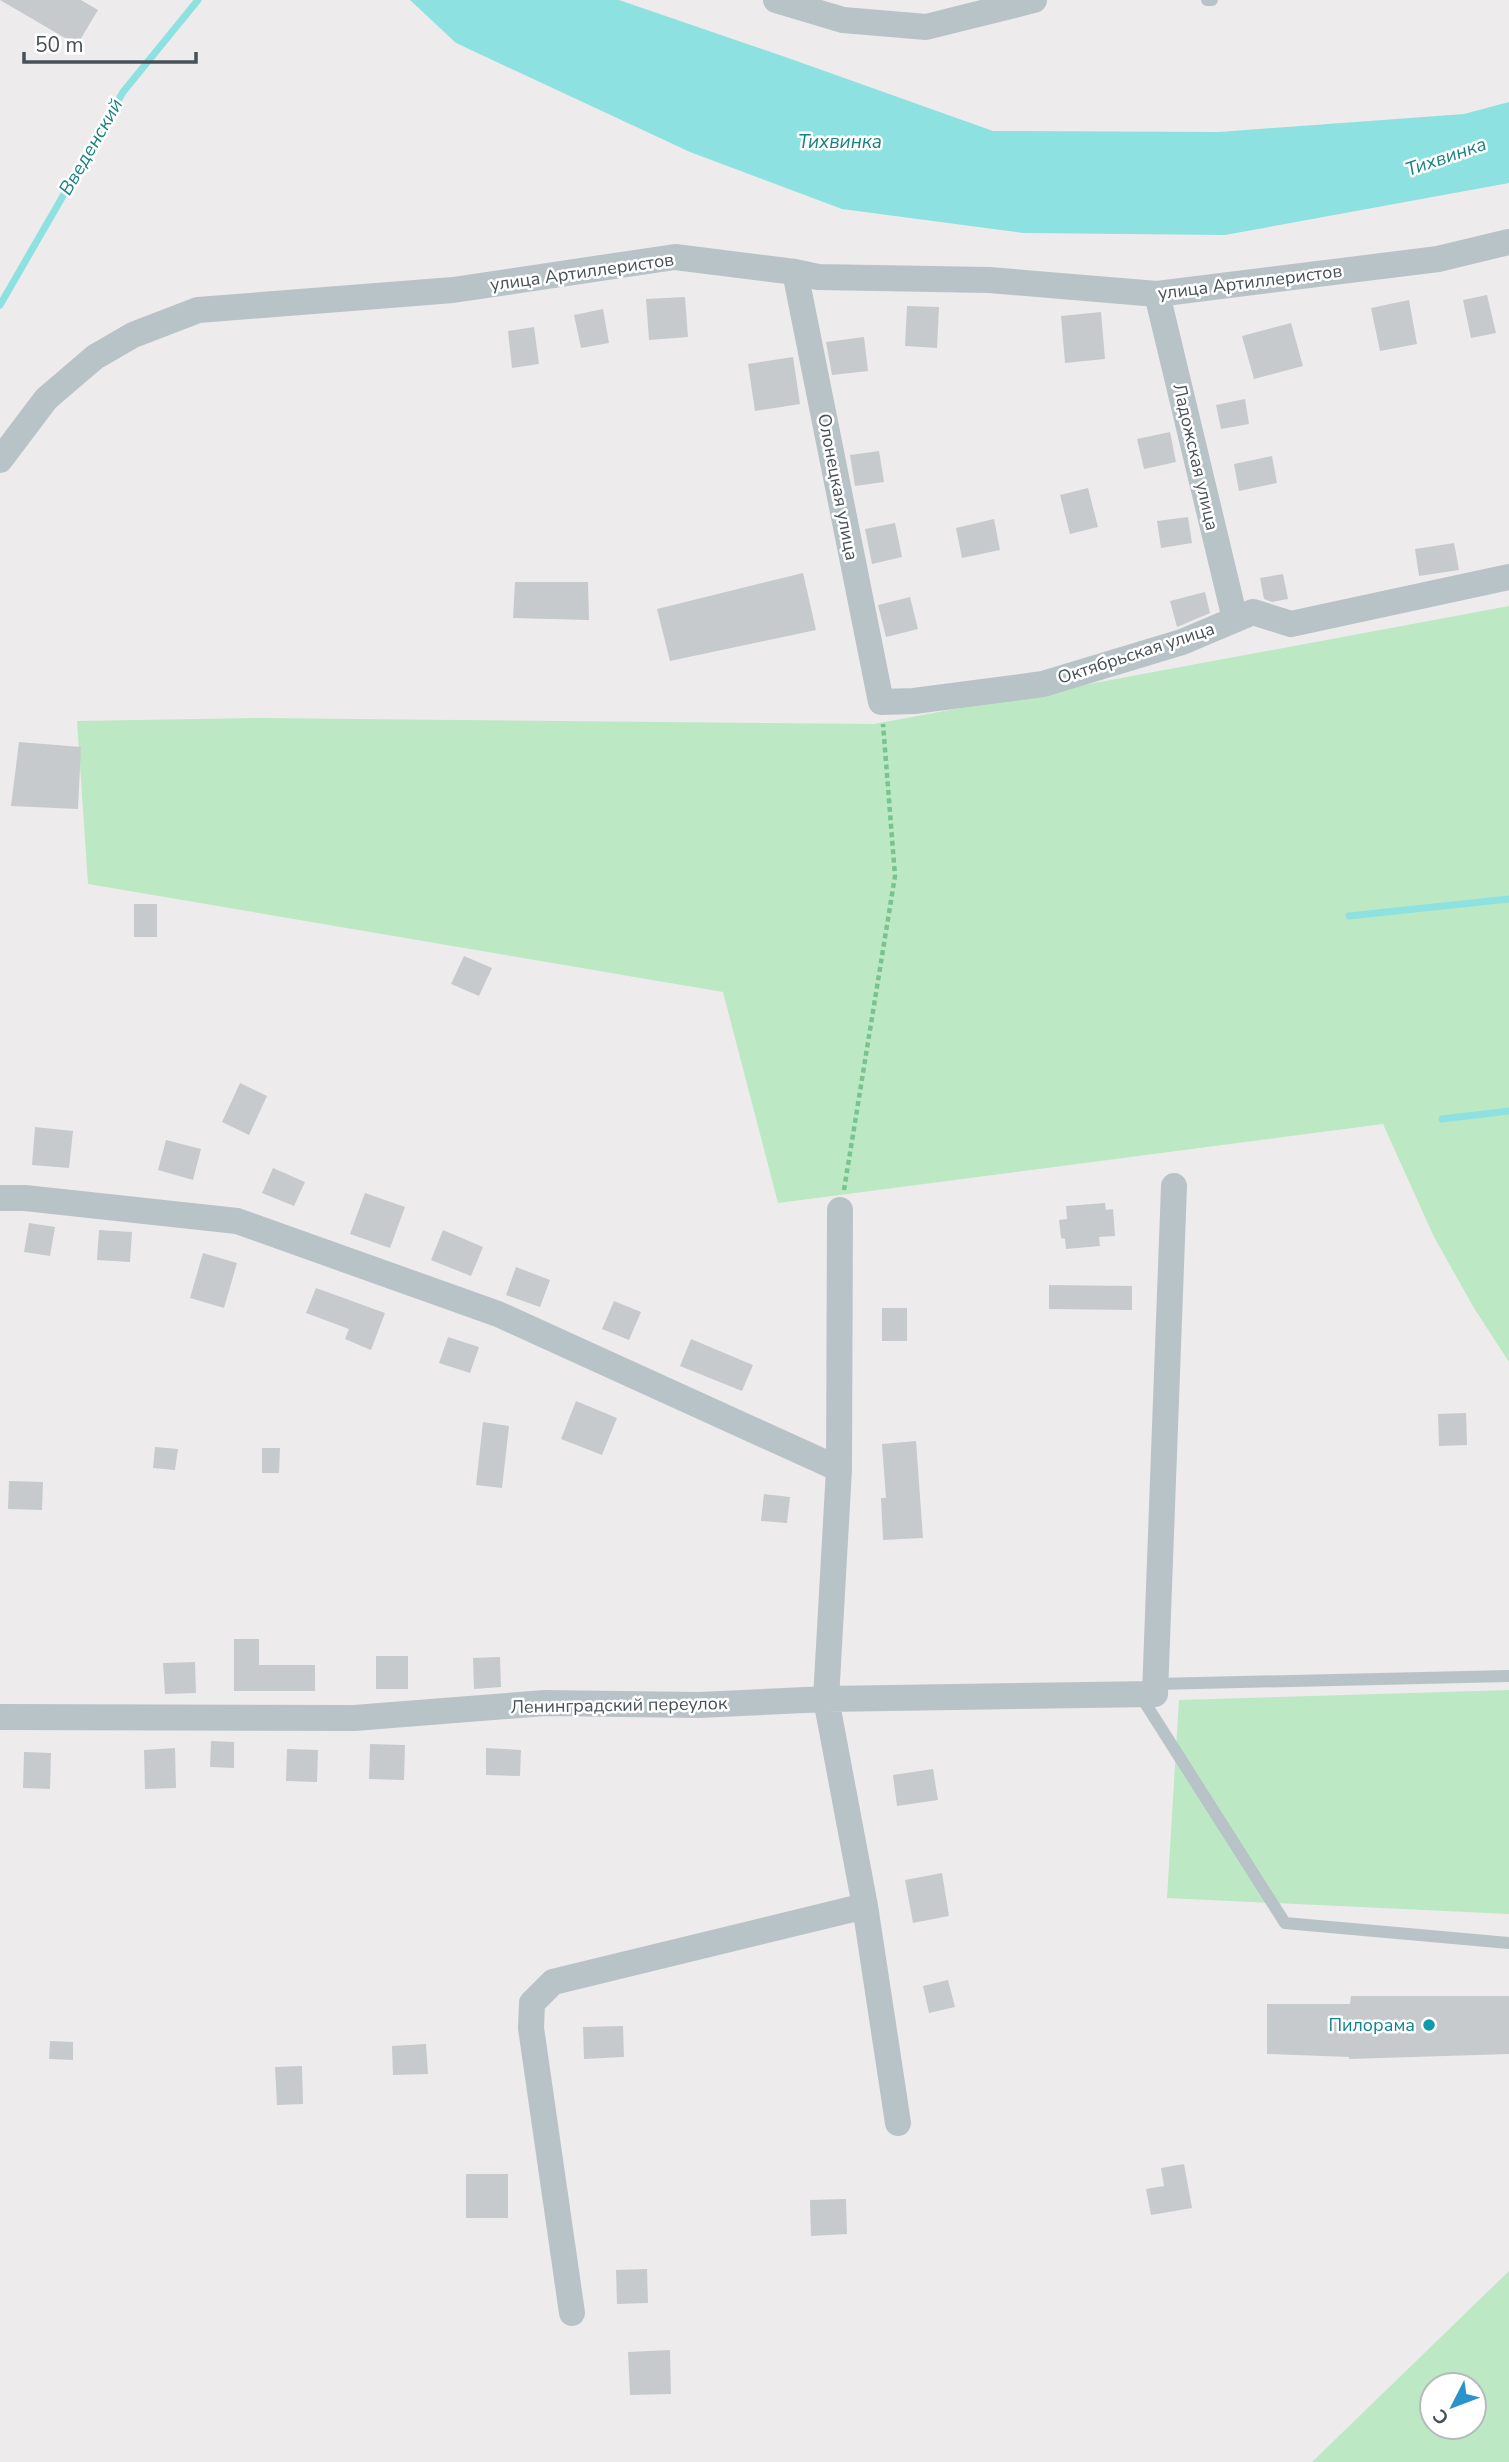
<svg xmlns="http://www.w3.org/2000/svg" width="1509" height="2462" viewBox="0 0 1509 2462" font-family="'Nunito Sans',sans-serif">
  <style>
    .green { fill: #bce9c4; fill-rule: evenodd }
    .water { fill: #8de2e1 }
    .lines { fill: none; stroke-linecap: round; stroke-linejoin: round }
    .stream { stroke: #8de2e1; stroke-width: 7 }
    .building { fill: #c6cacd }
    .path { stroke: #78c38e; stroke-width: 4.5; stroke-dasharray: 5 3.5; stroke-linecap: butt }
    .service { stroke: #b8c3c7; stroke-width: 12 }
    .minor { stroke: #b8c3c7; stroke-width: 26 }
    .culture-dot { fill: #0f9aa8; stroke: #fff; stroke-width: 2.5 }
    .labels { text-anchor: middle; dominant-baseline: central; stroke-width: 5; stroke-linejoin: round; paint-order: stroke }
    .street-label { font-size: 18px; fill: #465257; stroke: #fff }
    .culture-label { font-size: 18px; fill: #0d838f; stroke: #fff; text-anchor: end }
    .water-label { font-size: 19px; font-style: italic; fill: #188281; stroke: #fff }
  </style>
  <rect width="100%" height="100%" fill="#eeebec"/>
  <path class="green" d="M1509,606V1362L1474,1308L1434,1237L1383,1124L778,1203L723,992L88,884L77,721L261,718L874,724Z
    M1509,1690V1914L1167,1898L1179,1700Z
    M1509,2271V2462H1312ZM1432,2385H1474V2427H1432Z"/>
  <path class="water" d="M410,0H619L791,59L993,131L1219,132L1464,114L1509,102V183L1225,235L1023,233L842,209L690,152L456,43Z"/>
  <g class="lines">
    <path class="stream" d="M0,305L123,92L198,0
      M1349,916L1509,899
      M1442,1119L1509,1111"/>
  </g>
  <path class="building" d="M0,0H81L98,10L77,45Z
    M1487,295L1496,333L1471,338L1463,300Z
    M685,297L688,337L649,340L646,299Z
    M1409,300L1417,344L1380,351L1371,308Z
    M907,306L939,307L937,348L905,346Z
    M603,309L609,343L581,348L574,315Z
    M1101,312L1105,359L1065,363L1061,316Z
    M1291,323L1303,366L1254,379L1242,336Z
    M534,327L539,364L512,368L508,331Z
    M864,337L868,371L832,375L826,342Z
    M793,357L800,404L755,411L748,364Z
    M1245,399L1249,424L1221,429L1216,405Z
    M1170,432L1176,462L1144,469L1137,439Z
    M879,451L884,482L855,486L850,455Z
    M1272,456L1277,483L1239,491L1234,464Z
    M1088,488L1098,527L1070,534L1060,495Z
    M1188,517L1192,543L1161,548L1157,521Z
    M994,519L1000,550L962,558L956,528Z
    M895,523L902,557L872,564L865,529Z
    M1454,543L1459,570L1419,576L1415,549Z
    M803,573L816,630L670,661L657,609Z
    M1283,574L1288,599L1272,602L1264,599L1260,578Z
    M515,582H588L589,620L513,618Z
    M1205,592L1210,613L1177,627L1170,601Z
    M910,597L918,629L886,637L878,605Z
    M19,742L81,747L78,809L11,806Z
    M134,904H157V937H134Z
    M464,956L492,968L479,996L451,984Z
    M240,1083L267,1096L249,1135L222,1122Z
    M35,1127L73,1131L69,1168L32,1165Z
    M166,1140L201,1149L193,1180L158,1170Z
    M273,1168L305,1182L294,1206L262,1193Z
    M365,1193L405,1207L390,1248L350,1234Z
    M1105,1203L1106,1210L1113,1209L1115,1236L1099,1237L1100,1246L1066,1249L1065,1239L1061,1238L1059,1220L1067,1219L1066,1206Z
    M29,1223L55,1227L50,1256L24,1252Z
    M99,1230L132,1232L130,1262L97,1260Z
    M443,1230L483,1247L471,1276L431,1260Z
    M203,1253L237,1263L224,1308L190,1298Z
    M516,1267L550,1280L540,1307L506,1295Z
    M1049,1285L1132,1286V1310L1049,1309Z
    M316,1288L385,1313L371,1350L345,1339L349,1329L306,1313Z
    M614,1301L641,1312L629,1340L602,1329Z
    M882,1308H907V1341H882Z
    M448,1337L479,1347L470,1373L439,1363Z
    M691,1339L753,1365L742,1391L680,1366Z
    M576,1401L617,1418L602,1455L561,1439Z
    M1466,1413L1467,1445L1439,1446L1438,1414Z
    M483,1422L509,1426L502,1488L476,1485Z
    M916,1441L923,1538L883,1540L881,1498H886L882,1444Z
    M155,1447L178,1449L175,1470L153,1468Z
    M262,1448H280L279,1473H262Z
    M9,1481L43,1482L42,1510L8,1509Z
    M764,1494L790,1497L787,1523L761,1521Z
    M234,1639H259V1665H315V1691H234Z
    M376,1656H408V1689H376Z
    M500,1657L501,1687L474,1689L473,1658Z
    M195,1662L196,1693L165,1694L163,1663Z
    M211,1741L234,1742V1768L210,1767Z
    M370,1744L405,1745L404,1780L369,1779Z
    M175,1748L176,1788L145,1789L144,1750Z
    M486,1748L521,1750L520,1776L486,1775Z
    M287,1749L318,1750L317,1782L286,1781Z
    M24,1752L51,1753L50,1789L23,1788Z
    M933,1769L938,1800L897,1806L893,1775Z
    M942,1873L949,1916L913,1923L905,1880Z
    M948,1980L955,2007L929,2013L923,1986Z
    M1351,1996H1509V2054L1349,2059V2057L1267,2054V2004H1350Z
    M623,2026L624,2057L584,2059L583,2027Z
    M50,2041L73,2042V2060L49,2059Z
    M426,2044L428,2074L393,2075L392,2046Z
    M302,2066L303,2104L277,2105L275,2067Z
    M1184,2164L1192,2208L1151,2215L1146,2189L1164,2186L1161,2168Z
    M466,2174H508V2218H466Z
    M846,2199L847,2234L811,2236L810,2200Z
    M647,2269L648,2303L617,2304L616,2270Z
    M670,2350L671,2394L630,2395L628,2352Z"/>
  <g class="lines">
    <path class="path" d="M844,1190L895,876L883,724"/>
    <path class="service" d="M1207,0H1212
      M1155,1684L1509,1676
      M1140,1695L1285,1923L1509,1943"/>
    <path class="minor" d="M776,0L843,20L926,27L1034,0
      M795,272L881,702L914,701L1043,684L1182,642L1253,612L1291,624L1509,577
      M1157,294L1235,619
      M0,460L46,399L95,357L133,335L198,310L453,290L675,257L795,272L818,277L989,280L1157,294L1438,259L1509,242
      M0,1198H25L237,1221L498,1314L839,1469
      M840,1210L839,1469L826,1699L865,1906L898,2123
      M0,1717L354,1718L545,1703L699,1705L826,1699L1155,1694L1174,1186
      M572,2313L531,2028L532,2003L553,1982L865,1906"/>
  </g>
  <circle class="culture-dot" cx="1429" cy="2025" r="7"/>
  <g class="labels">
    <g class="street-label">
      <text transform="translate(582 272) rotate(-8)">улица Артиллеристов</text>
      <text transform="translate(1250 282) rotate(-7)">улица Артиллеристов</text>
      <text transform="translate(1196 457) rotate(77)">Ладожская улица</text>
      <text transform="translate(838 487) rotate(79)">Олонецкая улица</text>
      <text transform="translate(1136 653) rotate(-18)">Октябрьская улица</text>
      <text transform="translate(619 1705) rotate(-1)">Ленинградский переулок</text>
    </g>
    <g class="culture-label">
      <text x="1415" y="2025">Пилорама</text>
    </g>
    <g class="water-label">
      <text x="840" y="142">Тихвинка</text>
      <text transform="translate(91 147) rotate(-60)">Введенский</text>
      <text transform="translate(1446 157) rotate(-19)">Тихвинка</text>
    </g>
  </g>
  <g transform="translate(1453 2406) rotate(228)"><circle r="33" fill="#ffffff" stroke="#b5babc" stroke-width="2"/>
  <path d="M0-5L12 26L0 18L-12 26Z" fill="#2a93ca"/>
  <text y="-10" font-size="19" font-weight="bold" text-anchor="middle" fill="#465257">С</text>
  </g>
  <path d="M24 52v10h172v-10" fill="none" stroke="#465257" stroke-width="3.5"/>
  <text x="35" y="52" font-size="21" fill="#465257" stroke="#ffffff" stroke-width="5" paint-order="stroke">50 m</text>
</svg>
